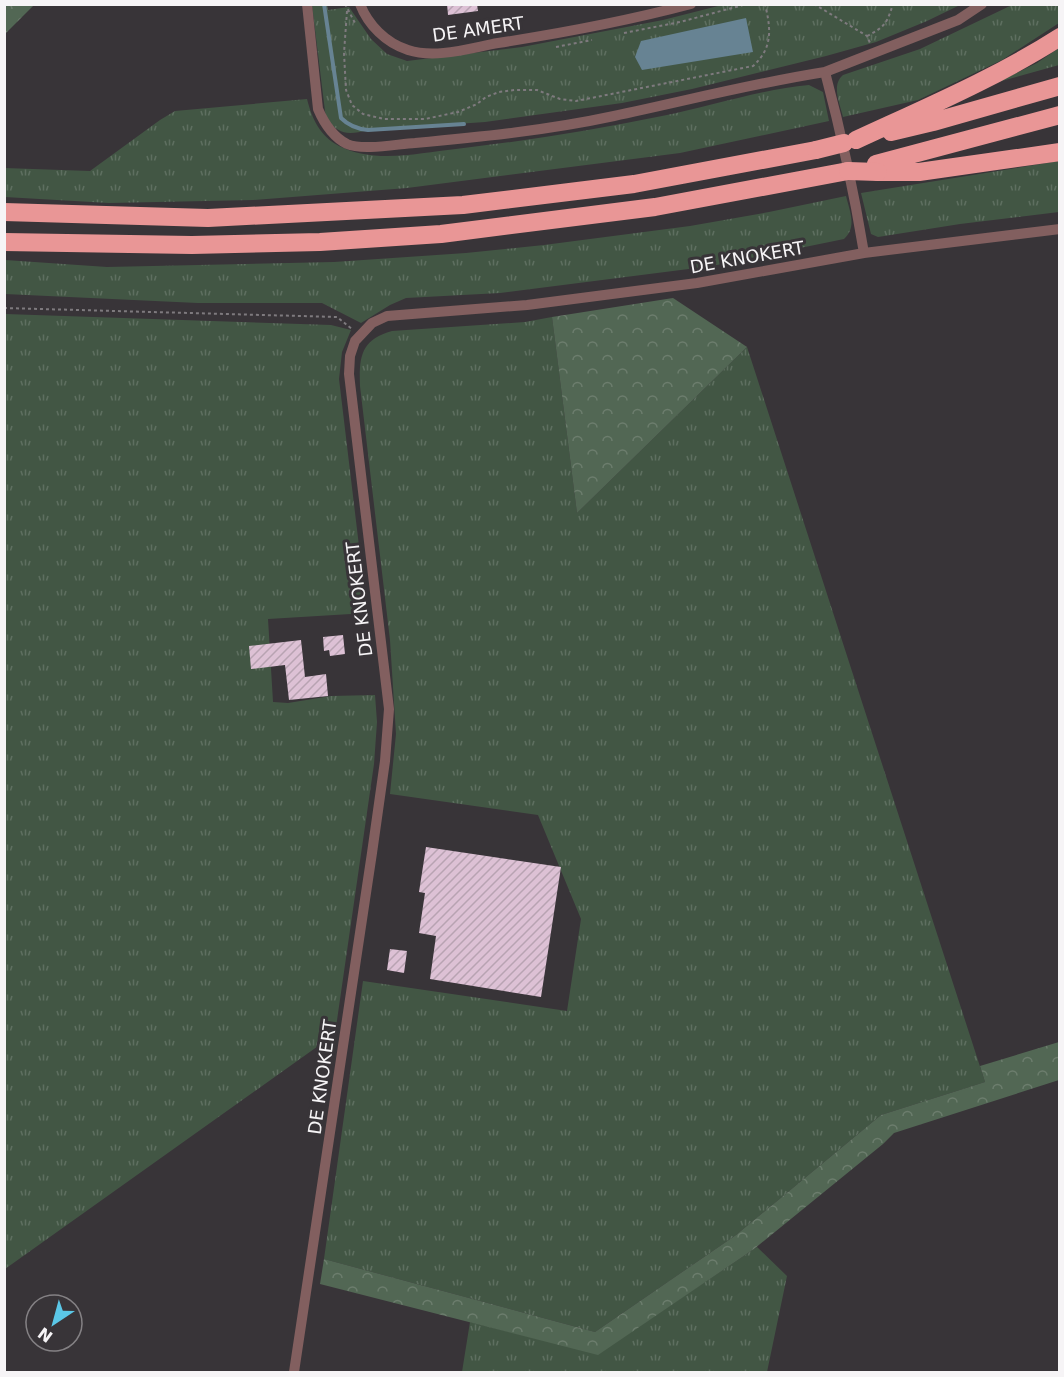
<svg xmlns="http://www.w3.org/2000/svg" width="1064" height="1377" viewBox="0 0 1064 1377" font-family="'DejaVu Sans',sans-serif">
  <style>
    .grass { fill: url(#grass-tufts) }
    .forest { fill: url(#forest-crowns) }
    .water { fill: #678393 }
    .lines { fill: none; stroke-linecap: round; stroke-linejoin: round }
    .stream { stroke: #678393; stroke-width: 4 }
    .building { fill: url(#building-hatch) }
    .path { stroke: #7e7a7e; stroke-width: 2; stroke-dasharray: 3 3; stroke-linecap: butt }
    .minor { stroke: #825f5f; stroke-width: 10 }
    .motorway { stroke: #e99696; stroke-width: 18 }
    .motorway-bridge { stroke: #e99696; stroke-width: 18 }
    .labels { text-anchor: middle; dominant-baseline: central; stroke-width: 6; stroke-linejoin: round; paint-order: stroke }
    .street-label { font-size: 18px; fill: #f6f4f6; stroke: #383438 }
  </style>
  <defs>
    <pattern id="grass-tufts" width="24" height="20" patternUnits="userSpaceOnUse" patternTransform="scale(1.5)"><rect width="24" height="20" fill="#425644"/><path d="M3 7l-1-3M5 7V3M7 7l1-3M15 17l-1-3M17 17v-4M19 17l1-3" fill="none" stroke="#5e6f60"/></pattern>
    <pattern id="forest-crowns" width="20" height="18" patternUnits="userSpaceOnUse" patternTransform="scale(1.5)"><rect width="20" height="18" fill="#526754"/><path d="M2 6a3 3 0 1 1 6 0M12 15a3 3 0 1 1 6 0" fill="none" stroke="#6c7d6d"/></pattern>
    <pattern id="building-hatch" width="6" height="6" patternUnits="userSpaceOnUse" patternTransform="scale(1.5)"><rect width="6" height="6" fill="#ddc1d5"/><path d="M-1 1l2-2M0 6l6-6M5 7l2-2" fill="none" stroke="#b8a3b2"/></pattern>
  </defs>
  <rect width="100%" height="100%" fill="#383438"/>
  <path class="grass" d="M312,5H327L328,10L349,7L371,39L387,54L407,61L522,47L663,20L722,5H960L927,21L876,42L826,56L692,89L622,103L485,122L368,130C348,135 340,135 326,119Z
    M1012,5H1059V23L1002,60L918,100L843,117C840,104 831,85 843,75L920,49Z
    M1059,48V65L998,82L1037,63Z
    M809,85L823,92L829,121L680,153L407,188L253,200L109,203L5,197L4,168L90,171L160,120L175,111L307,99C312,119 320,136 339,146C374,164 419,153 456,149C525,141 594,130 662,116C709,107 762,89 809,85Z
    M1059,161V212L960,224L878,237L871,234L861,193Z
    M846,196C850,212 857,227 844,239L712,266L500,293L406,298L390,305L361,323L322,303H198L5,294V260L107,267L334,262L466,253L544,245L690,226L769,212Z
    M5,314L331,325L351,330L342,352L339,379L367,613L268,619L273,702L288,703L331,696L375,695L377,722L374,764L335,1034L5,1269Z
    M552,317L577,513L747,347L985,1082L881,1115L736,1235L595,1332L324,1259L363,981L567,1011L581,919L538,815L390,794L396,734L390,640L360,386C359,356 361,340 392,331L525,322Z
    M757,1247L787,1276L767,1372H462L470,1322L598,1354Z"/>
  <path class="forest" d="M5,4H34V5L5,34Z
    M673,298L747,347L577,513L552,317Z
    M1059,1042V1080L894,1133L883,1144L754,1249L598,1355L320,1284L324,1259L595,1332L736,1235L881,1115L985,1082L980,1066Z"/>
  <path class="water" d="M746,18L753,52L642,70L635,57L641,41Z"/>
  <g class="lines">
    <path class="stream" d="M324,4L341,118C349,126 357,129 368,130L464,124"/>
  </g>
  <path class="building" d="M447,4H477L478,11L448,15Z
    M343,635L345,654L330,656L329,650L324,651L323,637Z
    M301,640L305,677L326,674L328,696L289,700L285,665L251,669L249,646Z
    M426,847L561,867L541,997L430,979L436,936L419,933L425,893L419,892Z
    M390,949L407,951L404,973L387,970Z"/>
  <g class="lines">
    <path class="path" d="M345,4L355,23
      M814,4L867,36L870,43
      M347,11L344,53L346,90L352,105L363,114L384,119H425L458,112L477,104L486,97L499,92L515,90H537L560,99L576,101L753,66C773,48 771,29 765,4
      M624,33L680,22L747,4
      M867,36C885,27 887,23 893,4
      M556,47L592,40
      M4,308L337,317L352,329"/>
    <path class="minor" d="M360,4C368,25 386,43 408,50C436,59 470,48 498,43C563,33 627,21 691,4
      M825,72L958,20L982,4
      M864,253L1060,229
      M294,1372L372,853L385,761L389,709L349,374L350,356L355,341L372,323L387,316L527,305L697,283L864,253C854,192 841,132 825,72C754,83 685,101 614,116C549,130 481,137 415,143C397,144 363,151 347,144C333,137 324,123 318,109L307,4"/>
    <path class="motorway" d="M891,132L933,122L1060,86
      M856,140C925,108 996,78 1060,37
      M876,164L1060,115
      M878,172H919L1060,152
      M4,212L208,218L463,205L634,184L816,150
      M4,242L192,245L320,242L441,234L655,207L848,171"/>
    <path class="motorway-bridge" d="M816,150L844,143
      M848,171L878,172"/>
  </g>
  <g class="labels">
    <g class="street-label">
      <text transform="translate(478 29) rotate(-8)">DE AMERT</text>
      <text transform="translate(747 257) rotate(-10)">DE KNOKERT</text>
      <text transform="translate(359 599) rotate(-97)">DE KNOKERT</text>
      <text transform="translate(322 1077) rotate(-82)">DE KNOKERT</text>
    </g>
  </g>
  <rect width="1064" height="1377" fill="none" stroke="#f6f4f6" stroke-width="12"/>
  <g transform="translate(54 1323) rotate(216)"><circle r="28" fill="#383438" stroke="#848184" stroke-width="1.5"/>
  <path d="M0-4.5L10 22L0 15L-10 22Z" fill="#5bc7e7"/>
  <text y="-9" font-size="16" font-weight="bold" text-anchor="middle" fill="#f6f4f6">N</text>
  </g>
</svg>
